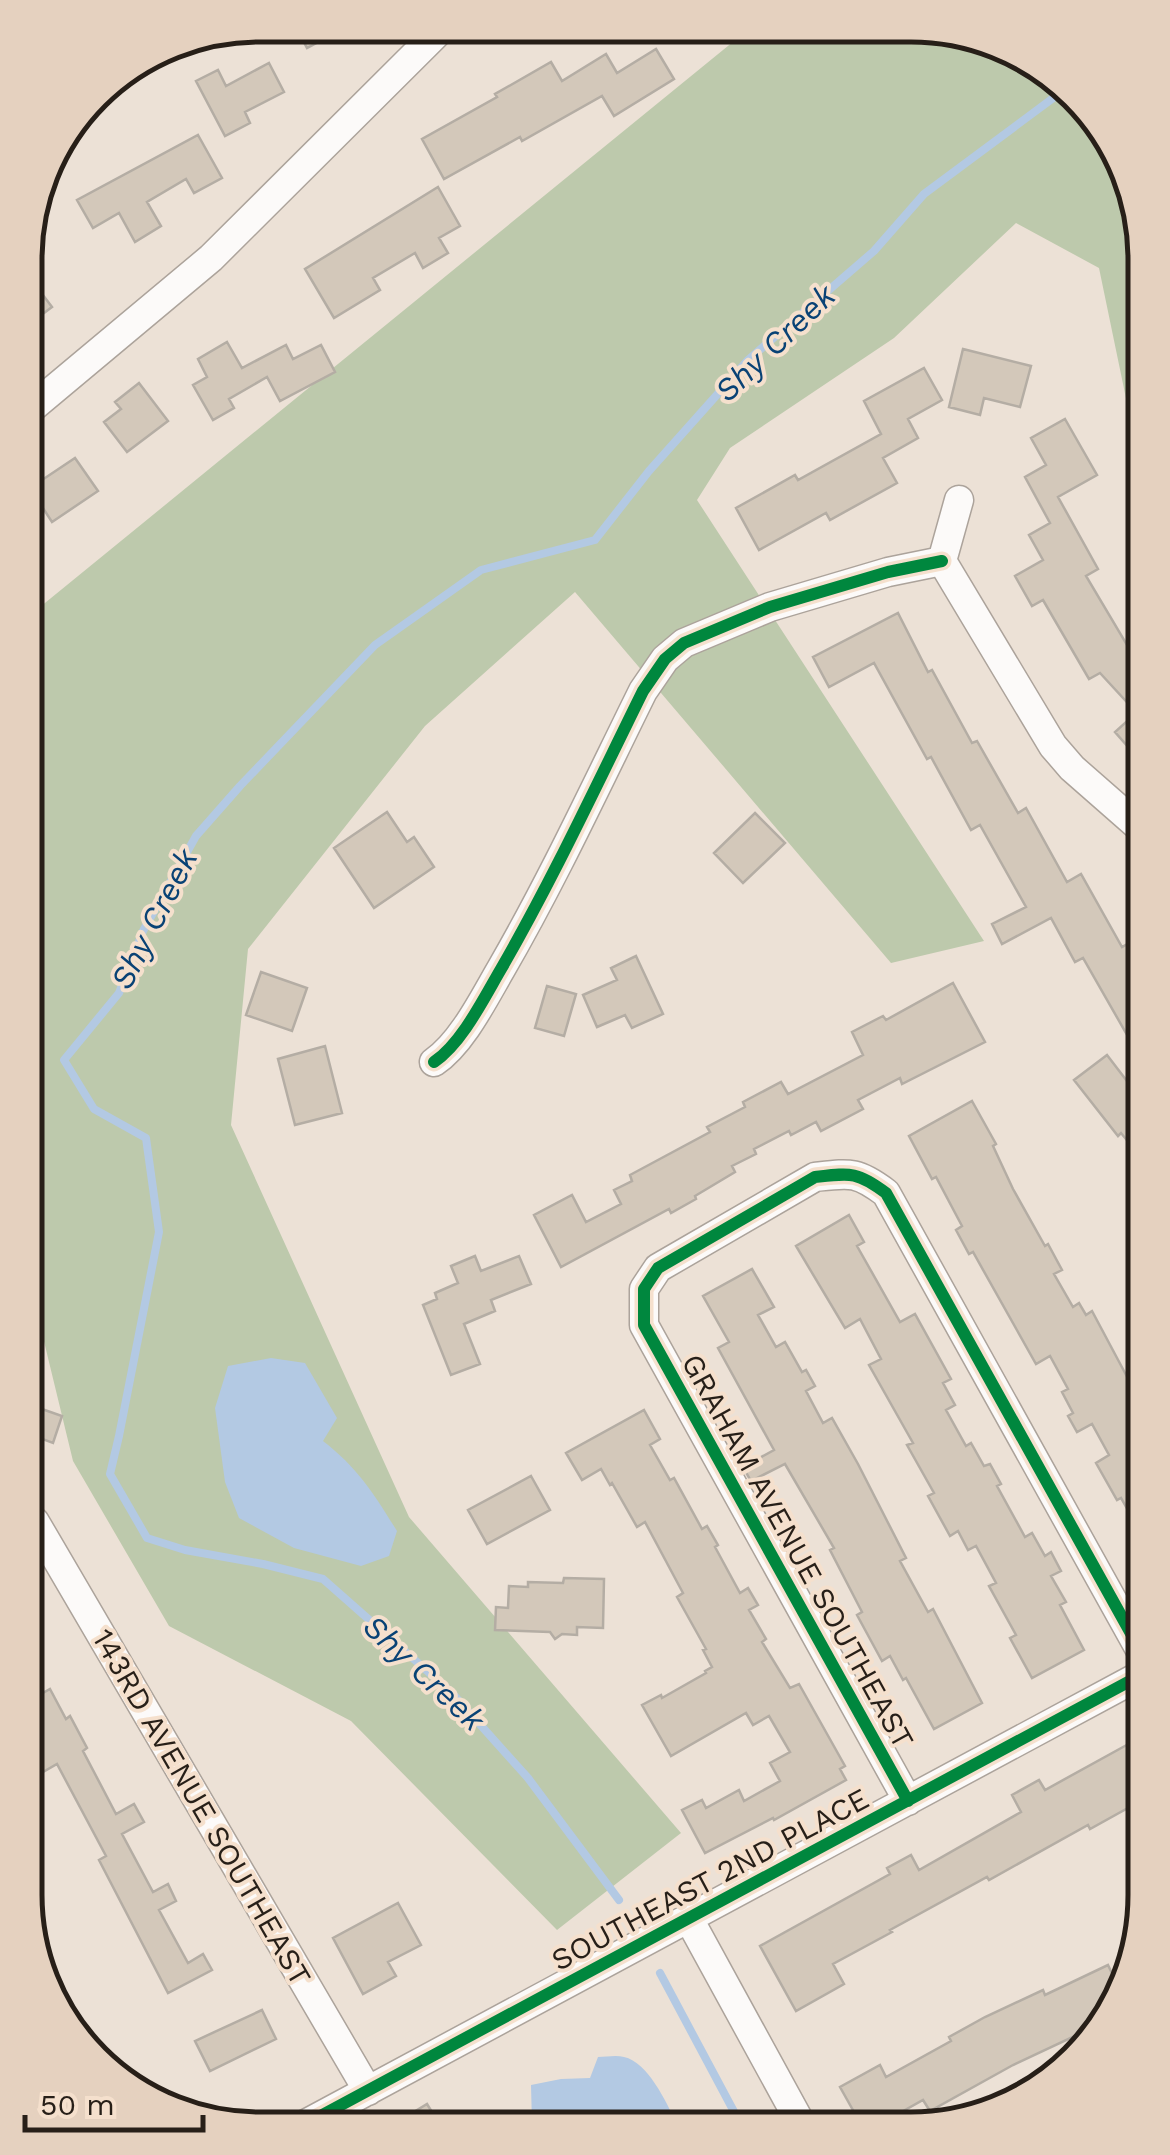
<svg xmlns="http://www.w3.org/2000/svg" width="1170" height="2155" viewBox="0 0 1170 2155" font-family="'Work Sans',sans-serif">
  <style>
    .forest { fill: #bdc9ac }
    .water { fill: #b3c9e3 }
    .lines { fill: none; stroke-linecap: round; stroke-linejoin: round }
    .stream { stroke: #b3c9e3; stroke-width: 8 }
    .building { fill: #d3c8ba; stroke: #b4ada4; stroke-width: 2.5 }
    .minor-casing { stroke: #aca39b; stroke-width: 31 }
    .minor { stroke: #fcfaf9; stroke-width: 28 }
    .cycleway-casing { stroke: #f5e0cd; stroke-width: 19 }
    .cycleway { stroke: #00873e; stroke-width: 12 }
    .labels { text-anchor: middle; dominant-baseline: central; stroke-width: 8; stroke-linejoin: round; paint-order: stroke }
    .street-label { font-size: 30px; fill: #271f18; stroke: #f5e0cd }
    .water-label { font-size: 32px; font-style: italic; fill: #094275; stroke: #f5e0cd }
    .rim { fill: none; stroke: #271f18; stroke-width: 5 }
  </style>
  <rect width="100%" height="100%" fill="#ece1d6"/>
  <path class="forest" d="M750,28L956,29L1065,83L1132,184L1134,437L1099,268L1016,223L894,338L730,448L697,500L984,941L891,963L575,592L425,726L248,949L231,1125L409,1517L681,1833L557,1930L351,1721L169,1626L73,1461L33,1296L29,616Z"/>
  <path class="water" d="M271,1358L305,1363L337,1418L323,1441C358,1468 374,1494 397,1531L389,1556L361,1566L294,1548L239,1518L225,1482L215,1408L228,1366Z
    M598,2057C606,2057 616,2055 624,2057C648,2062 666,2102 676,2122L532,2124L531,2085L561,2079L590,2078Z"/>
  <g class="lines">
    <path class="stream" d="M619,1900L528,1778L451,1692L323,1579L263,1564L185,1550L147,1538L110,1474L119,1436L159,1232L146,1138L94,1109L64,1060L119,993L143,931L196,836L240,786L375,645L481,570L595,540L649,471L748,360L874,251L924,194L1068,87
      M660,1973L739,2121"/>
  </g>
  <path class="building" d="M295,25H321L348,26L307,48Z
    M656,49L674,79L614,116L602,96L522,141L520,137L444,179L422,139L497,97L495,94L551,62L562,81L606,54L617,73Z
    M269,63L284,92L245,112L250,123L225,136L196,81L218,70L226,86Z
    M198,135L222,178L194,193L186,179L147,202L161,226L135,242L119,213L93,228L77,200Z
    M438,187L460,226L439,238L448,253L423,268L415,253L373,278L380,290L334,318L305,269Z
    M27,274L52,307L28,325L27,298Z
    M227,342L242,368L286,345L293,359L321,345L335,372L280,401L267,377L229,399L234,408L213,420L193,385L207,377L198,359Z
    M963,349L1031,366L1020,407L984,398L980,415L949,407Z
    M924,368L942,400L908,419L918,438L883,458L897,483L830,520L826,513L759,550L736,508L795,475L798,480L881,434L864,401Z
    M139,383L168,421L127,452L104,422L121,409L115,402Z
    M1065,419L1097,475L1058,497L1098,569L1086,576L1136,660V712L1100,673L1089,679L1043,600L1032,606L1015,576L1043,560L1029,535L1050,523L1025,477L1046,465L1031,438Z
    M75,458L98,491L52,522L30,488Z
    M898,613L928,672L932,670L972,743L977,741L1018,813L1026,808L1067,882L1081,874L1122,947L1138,938V1054L1083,958L1075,962L1051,918L1002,944L992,924L1026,907L980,825L971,830L931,757L927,759L874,663L829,687L813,657Z
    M1136,713V756L1115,732Z
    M387,812L407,842L414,837L434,867L374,908L334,848Z
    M755,813L785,843L743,883L714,853Z
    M636,956L663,1014L632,1028L625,1015L597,1027L583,995L617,980L611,968Z
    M261,972L307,988L292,1031L246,1015Z
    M953,983L985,1042L902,1084L900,1078L858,1100L863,1109L821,1131L816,1122L791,1135L789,1131L754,1149L756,1154L732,1166L735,1172L695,1196L696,1199L671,1213L669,1209L561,1267L534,1215L572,1195L586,1222L621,1204L614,1190L632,1181L630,1175L710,1132L707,1127L745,1107L743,1102L781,1082L788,1094L863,1055L852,1032L883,1016L886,1020Z
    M547,986L576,994L564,1036L535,1028Z
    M325,1046L342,1113L295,1125L278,1059Z
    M1107,1055L1130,1085L1139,1079V1155L1121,1133L1118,1136L1074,1080Z
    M972,1101L996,1144L993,1146L1013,1189L1045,1246L1048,1244L1062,1270L1054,1274L1073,1307L1079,1303L1086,1315L1092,1311L1141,1403V1426L1132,1432L1141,1449L1142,1535L1121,1498L1117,1500L1096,1463L1109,1455L1092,1424L1077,1432L1068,1416L1073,1413L1062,1392L1068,1389L1050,1356L1036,1364L973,1252L969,1254L956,1230L962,1226L936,1177L932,1179L909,1136Z
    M849,1215L864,1242L857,1246L900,1322L915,1314L951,1379L943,1383L955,1405L946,1410L966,1446L971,1443L984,1466L990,1464L1001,1484L997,1486L1025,1537L1032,1533L1045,1556L1051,1552L1061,1571L1051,1576L1066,1602L1060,1605L1084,1650L1032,1678L1010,1638L1016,1635L989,1586L996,1583L976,1546L968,1550L958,1531L950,1536L928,1496L934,1493L907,1445L913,1443L869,1365L881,1359L860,1319L845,1328L796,1246Z
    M475,1256L481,1271L519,1256L531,1284L491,1300L495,1311L464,1324L480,1364L451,1375L423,1305L437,1299L435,1293L458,1283L451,1266Z
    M752,1269L774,1307L758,1315L776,1347L785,1342L802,1372L806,1370L815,1386L806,1391L823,1423L832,1418L858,1464L906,1558L900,1561L928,1612L933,1609L982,1703L934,1729L906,1678L903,1680L890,1656L882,1661L857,1615L862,1612L830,1550L834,1548L785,1464L751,1481L743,1467L774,1450L718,1348L729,1342L703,1296Z
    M39,1408L62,1416L53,1443L34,1436V1422Z
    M644,1410L660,1439L650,1445L670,1480L674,1478L702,1529L707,1526L718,1545L715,1547L740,1593L748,1588L758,1605L749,1610L766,1639L762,1642L790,1688L799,1684L845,1766L840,1769L846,1780L774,1820L773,1818L705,1853L682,1810L702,1800L706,1808L739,1790L744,1801L780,1781L770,1763L790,1752L769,1716L753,1725L746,1713L671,1756L642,1705L661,1695L662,1698L706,1673L705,1671L712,1667L703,1650L706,1649L677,1597L683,1593L645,1522L637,1527L612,1483L610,1485L601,1469L582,1480L566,1453Z
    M531,1476L550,1510L487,1544L468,1510Z
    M564,1578L604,1579L603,1628L577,1627V1635L562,1634L555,1639L550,1632L495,1630L496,1607L508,1608L509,1586L528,1587V1582L563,1583Z
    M50,1689L66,1719L70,1716L87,1748L83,1751L116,1814L134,1804L144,1822L122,1834L153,1892L168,1884L176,1901L159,1910L188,1963L203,1954L212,1970L168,1993L99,1860L106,1856L57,1764L36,1776V1697Z
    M1143,1736L1144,1799L1090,1829L1088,1825L989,1880L987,1877L890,1930L892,1932L833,1964L844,1984L796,2011L760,1946L890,1874L887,1868L911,1855L919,1870L1021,1812L1012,1795L1039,1780L1045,1790Z
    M398,1903L421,1945L388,1962L396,1976L363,1994L333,1938Z
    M1108,1965L1117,1984L1111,2000L1098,2005L1104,2018L1099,2030L1083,2038L1081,2033L1013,2065L930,2111L923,2100L889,2119H858L840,2087L880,2065L886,2077L951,2041L949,2037L985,2017L1043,1990L1045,1995Z
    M262,2010L276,2039L210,2071L195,2041Z
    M427,2104L440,2125L391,2126Z"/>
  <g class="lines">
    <defs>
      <path id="minor" d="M28,411L211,258L444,26
        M959,500L942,561L1053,746L1072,768L1137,825
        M434,1062C462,1043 484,998 501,969C553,879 597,784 643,691L665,659L684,643L770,607L888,572L942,561
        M35,1522L368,2091
        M908,1801L644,1325V1289L658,1268L815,1177C850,1173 857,1171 886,1193L1143,1655
        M689,1919L799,2120
        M300,2127L1143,1674"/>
    </defs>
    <use href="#minor" class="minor-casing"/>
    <use href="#minor" class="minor"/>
    <defs>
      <path id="cycleway" d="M434,1062C462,1043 484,998 501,969C553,879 597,784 643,691L665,659L684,643L770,607L888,572L942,561
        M908,1801L644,1325V1289L658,1268L815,1177C850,1173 857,1171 886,1193L1143,1655
        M300,2127L1143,1674"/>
    </defs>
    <use href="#cycleway" class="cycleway-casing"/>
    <use href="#cycleway" class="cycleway"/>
  </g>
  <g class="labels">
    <g class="street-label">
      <text transform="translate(798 1551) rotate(61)">GRAHAM AVENUE SOUTHEAST</text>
      <text transform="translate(202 1807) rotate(60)">143RD AVENUE SOUTHEAST</text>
      <text transform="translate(710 1879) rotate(-28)">SOUTHEAST 2ND PLACE</text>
    </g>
    <g class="water-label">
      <text transform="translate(775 343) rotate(-44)">Shy Creek</text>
      <text transform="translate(154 919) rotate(-63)">Shy Creek</text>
      <text transform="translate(424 1673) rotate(43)">Shy Creek</text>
    </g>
  </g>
  <path d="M0 0H1170V2155H0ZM259 42H911A217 217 0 0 1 1128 259V1895A217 217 0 0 1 911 2112H259A217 217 0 0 1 42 1895V259A217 217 0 0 1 259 42Z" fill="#e5d1bf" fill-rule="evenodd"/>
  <path class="rim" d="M259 42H911A217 217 0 0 1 1128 259V1895A217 217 0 0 1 911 2112H259A217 217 0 0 1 42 1895V259A217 217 0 0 1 259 42Z"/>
  <path d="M25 2115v15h178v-15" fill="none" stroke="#271f18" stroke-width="5"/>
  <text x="40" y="2115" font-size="30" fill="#271f18" stroke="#f5e0cd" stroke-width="8" paint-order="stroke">50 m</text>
</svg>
